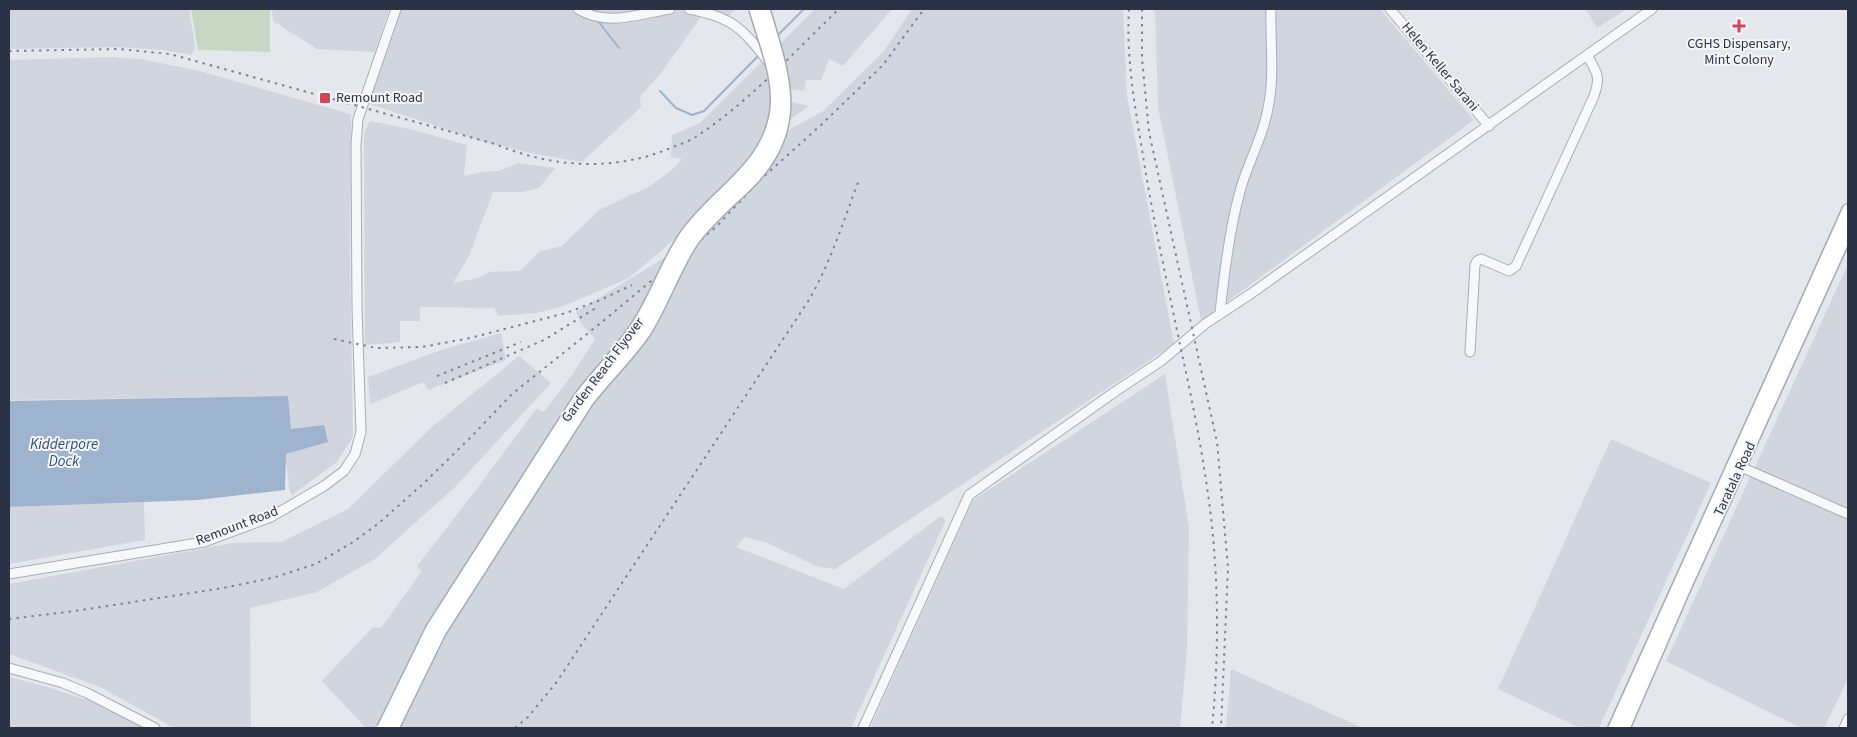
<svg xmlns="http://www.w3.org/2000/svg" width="1857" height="737" viewBox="0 0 1857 737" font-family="'Source Sans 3',sans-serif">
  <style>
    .built { fill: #d1d6de }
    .green { fill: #c8d7c4 }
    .water { fill: #9db3ce }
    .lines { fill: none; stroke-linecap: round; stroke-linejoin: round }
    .stream { stroke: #9db3ce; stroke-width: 2 }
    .minor-casing { stroke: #a8adb7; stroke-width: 11 }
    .major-casing { stroke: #a2abb9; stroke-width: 14 }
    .minor { stroke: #f7f8fa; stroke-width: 9 }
    .major { stroke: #fff; stroke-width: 11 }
    .rail { stroke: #7c8597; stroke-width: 2; stroke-dasharray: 2.5 5; stroke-linecap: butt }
    .major-bridge-casing { stroke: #a2abb9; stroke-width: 14; stroke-linecap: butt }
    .major-bridge { stroke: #fff; stroke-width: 11 }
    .poi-dot { fill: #d74356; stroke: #f4f6f9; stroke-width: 2 }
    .labels { text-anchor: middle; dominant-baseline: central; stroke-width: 4; stroke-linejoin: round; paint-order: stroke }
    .poi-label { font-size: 14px; fill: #2a3346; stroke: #f4f6f9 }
    .street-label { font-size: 14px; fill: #2a3346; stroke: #f4f6f9 }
    .water-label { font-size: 15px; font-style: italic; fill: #31517d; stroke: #f4f6f9 }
  </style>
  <rect width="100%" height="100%" fill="#e4e7ec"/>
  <path class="built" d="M9,9H189L195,46L192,55L163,50L117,47L9,49Z
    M272,9H389L375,52L317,49L273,21Z
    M399,9H735L729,16L701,17L658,77L640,96L641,107L582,162L535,154L485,142L367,103Z
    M815,9H892L843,66L829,59L821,80H806L804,91L782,88L778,99L809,106L762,139L754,178L681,245L675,239L629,278L561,307L536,313L498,316L494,308L420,307V321H400V342L365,345L364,133L370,121L414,130L467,145L464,176L482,172L498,171L519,163L555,168L539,188L523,192H493L469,256L453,283L478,278L489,272L520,271L540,251L562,246L599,210L650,186L672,170L682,159L671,157L672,135L700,123Z
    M912,9H1123L1127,96L1174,344L835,569L819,567L765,542L745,537L736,547L844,589L941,516L946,520L851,728H366L322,681L373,627L381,628L422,571L417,566L479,486L537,408L544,412L572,375L595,339L581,323L576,312L675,251L765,143L823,111L884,51Z
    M1155,9H1380L1474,120L1201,321L1158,107Z
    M1586,9H1627L1597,28Z
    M114,57L140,59L200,71L351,114L350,254L353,437L337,462L292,495L290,492L285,454L327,442L291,429L287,396L9,400V60Z
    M1848,264V679L1824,728H1801L1666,661Z
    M501,333L506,360L428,390L424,382L370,404L368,377L441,350Z
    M519,356L551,383L454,488L375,559L317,592L250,608L251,728H174L100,687L9,654V584L233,543L281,542L348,509L433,426Z
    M1165,374L1189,528L1187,649L1180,728H870L973,500Z
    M1611,439L1711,483L1599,728H1580L1498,689Z
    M144,501L145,540L9,564V507Z
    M1231,669L1363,728H1226Z
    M9,677L47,687L90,701L145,728H9Z"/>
  <path class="green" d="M191,9H270V52L198,50Z"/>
  <path class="water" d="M288,396L291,429L324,425L328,442L286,454L285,490L197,500L9,507V401Z"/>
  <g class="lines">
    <path class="stream" d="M598,21L619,48
      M777,36L804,9
      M660,91L676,108L692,115L704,111L760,54"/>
    <defs>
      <path id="minor" d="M578,9C607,27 639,14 670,9
        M689,9C736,18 743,30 771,65
        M1390,9L1489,126
        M1220,313C1224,274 1229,233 1239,195C1246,165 1263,139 1268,108C1275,76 1270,42 1271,9
        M1470,352L1475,265L1477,261L1481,259L1509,271L1516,266L1594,96C1601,76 1597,73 1587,55
        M1741,467L1848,514
        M9,574L204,542L271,517L324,486L344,471L355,454L361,432L357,308L356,145L358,119L396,9
        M9,668L63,683L87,693L155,728
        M863,728L969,495L1116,391L1161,361L1205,324L1249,295L1652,9
        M1844,728L1848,719"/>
      <path id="major" d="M1614,728L1848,210
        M1624,728L1685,588L1848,231"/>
    </defs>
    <use href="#minor" class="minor-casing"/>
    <use href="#major" class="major-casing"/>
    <use href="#minor" class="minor"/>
    <use href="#major" class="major"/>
    <path class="rail" d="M1129,9C1126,58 1135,107 1143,156C1153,219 1167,282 1180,345C1192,399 1203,454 1210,509C1219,581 1219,656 1212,728
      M1142,9V58L1149,132L1217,442L1228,568L1221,728
      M9,51L120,49L170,54L495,144C552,168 616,172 673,147C681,144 690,141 697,136C749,102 794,52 839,9
      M334,339L376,348L422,347L470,338L566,313L598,301L632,285
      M437,376L521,342
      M445,383L544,340L599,306
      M9,619L75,611L223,588L272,578L316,564L353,542L379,523L423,484L469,439L512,394L602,322L717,226L760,180L821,125L883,65L924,9
      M515,728L528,717L556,683L807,303C830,265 843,222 859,180"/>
    <defs>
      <path id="major-bridge" d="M383,728L432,628L580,397C598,373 621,351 637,326C656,297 666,264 685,236C714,194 765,170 775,116C782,81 764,42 755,9
        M393,728L440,632L587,402C605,378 628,357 645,332C663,303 674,270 692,242C708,219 731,201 750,182C805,125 783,75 764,9"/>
    </defs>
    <use href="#major-bridge" class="major-bridge-casing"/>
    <use href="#major-bridge" class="major-bridge"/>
  </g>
  <g class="poi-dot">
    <path d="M1736.5 18.5h5v5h5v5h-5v5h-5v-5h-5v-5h5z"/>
    <rect x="319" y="92" width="12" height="12" rx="2.5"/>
  </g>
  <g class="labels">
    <g class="poi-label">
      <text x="1739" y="44">CGHS Dispensary,<tspan x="1739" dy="16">Mint Colony</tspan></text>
      <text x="336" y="98" text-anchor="start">Remount Road</text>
    </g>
    <g class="street-label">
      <text transform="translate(1440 67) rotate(50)">Helen Keller Sarani</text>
      <text transform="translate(603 370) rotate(-53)">Garden Reach Flyover</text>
      <text transform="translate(1735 479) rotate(-65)">Taratala Road</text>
      <text transform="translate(237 526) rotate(-21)">Remount Road</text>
    </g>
    <g class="water-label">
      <text x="64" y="444">Kidderpore<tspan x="64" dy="17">Dock</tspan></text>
    </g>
  </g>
  <rect width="1857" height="737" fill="none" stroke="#2a3346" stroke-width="20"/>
</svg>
